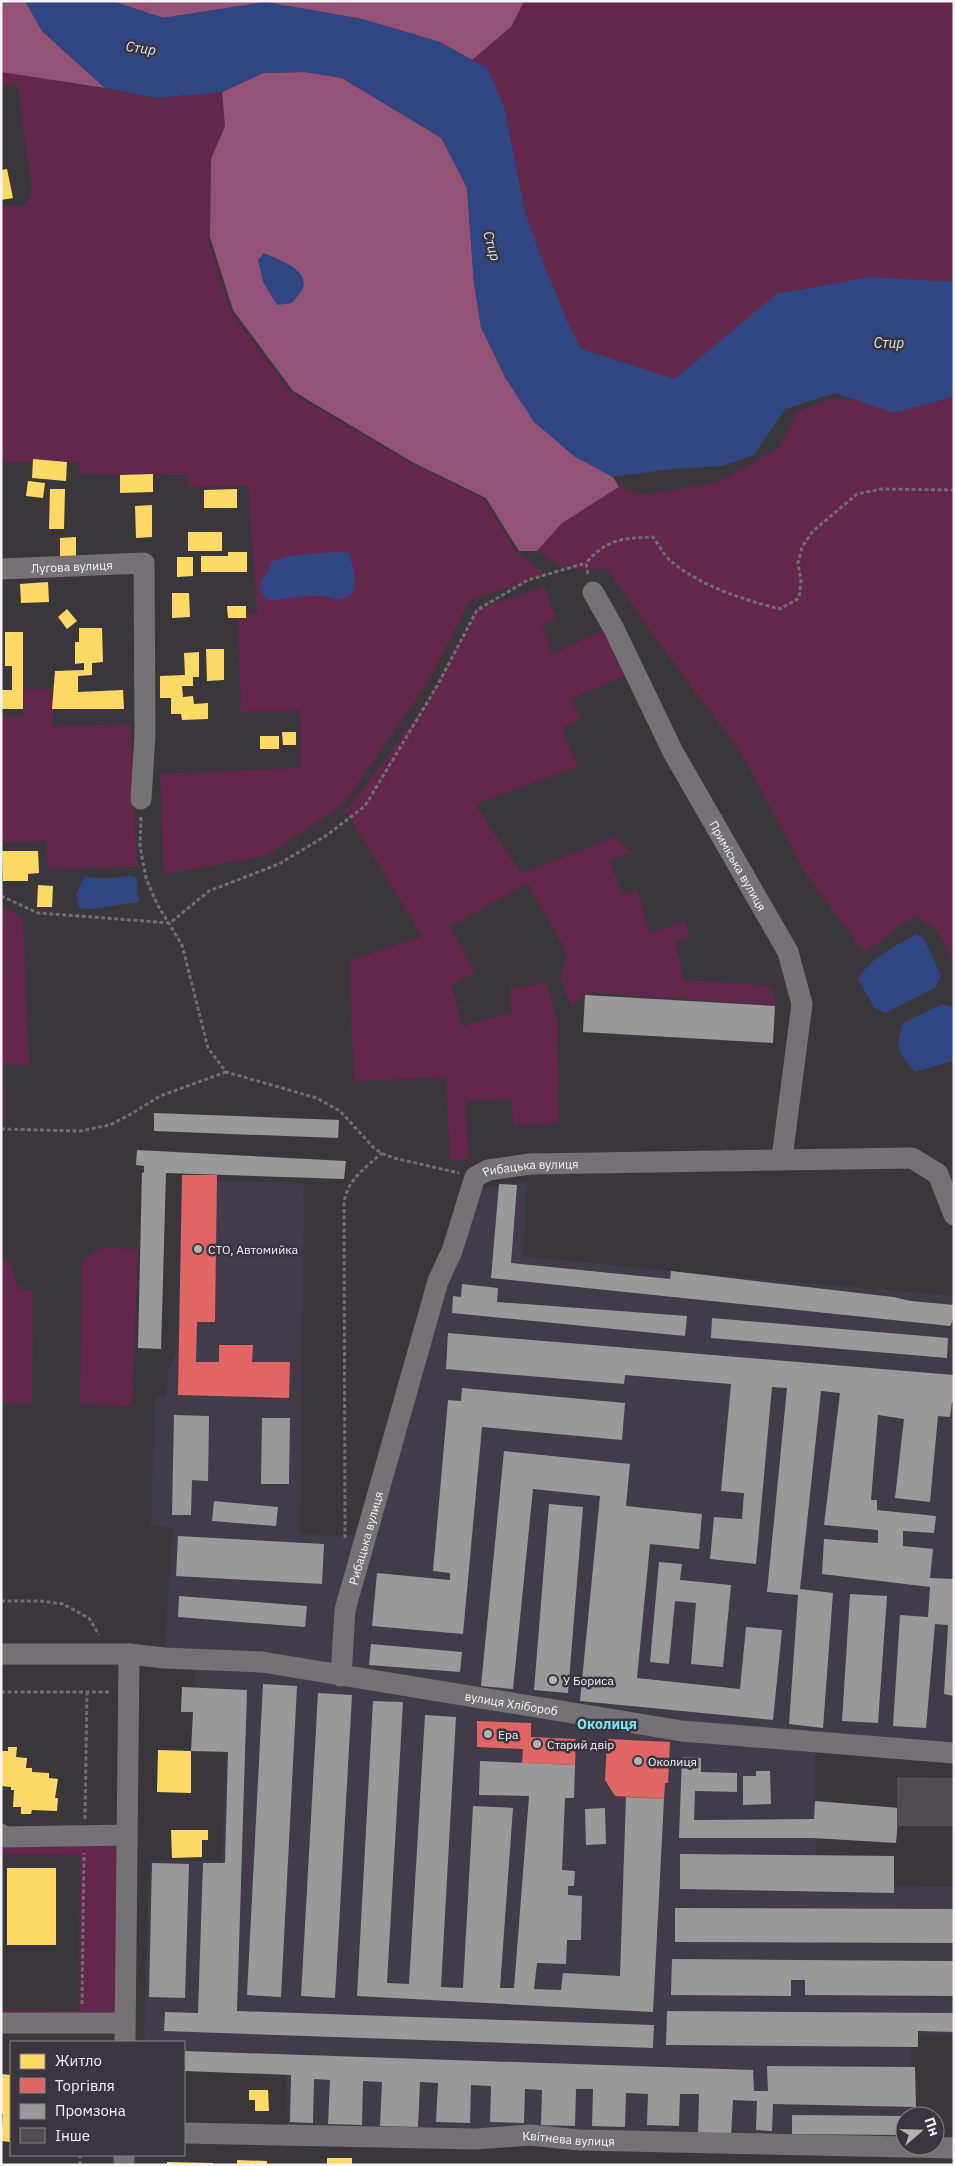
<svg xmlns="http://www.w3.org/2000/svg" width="955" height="2166" viewBox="0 0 955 2166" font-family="'IBM Plex Sans',sans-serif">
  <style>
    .built { fill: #423b49 }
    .green { fill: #63274b }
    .forest { fill: #945176 }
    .water { fill: #304682 }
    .homes { fill: #ffd966 }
    .shops { fill: #e06666 }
    .industry { fill: #999 }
    .building { fill: #504e53 }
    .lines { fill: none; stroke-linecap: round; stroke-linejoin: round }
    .path { stroke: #6f6d6f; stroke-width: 3; stroke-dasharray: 4 2.5; stroke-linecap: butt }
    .minor { stroke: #747274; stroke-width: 21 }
    .poi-dot { fill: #b4b1b7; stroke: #3a353e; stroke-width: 2 }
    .labels { text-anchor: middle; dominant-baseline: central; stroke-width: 5; stroke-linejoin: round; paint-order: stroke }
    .street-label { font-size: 12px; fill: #f5f3f9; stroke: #3a353e }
    .poi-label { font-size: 12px; fill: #f5f3f9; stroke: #3a353e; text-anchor: start }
    .water-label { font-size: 14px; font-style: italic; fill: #d9e2f6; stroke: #3a353e }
    .neighbourhood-label { font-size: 14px; font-weight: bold; fill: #79e3f0; stroke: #3a353e }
  </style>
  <rect width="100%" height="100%" fill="#3a373c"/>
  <path class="built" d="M183,1180L304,1183L300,1534L333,1536L368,1534L452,1251L484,1188L527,1181L523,1256L671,1271L954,1296V1753L815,1742L816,1885L954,1887V2035L910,2036L913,2116H905V2146L288,2135L286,2063L184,2062V2042H144L150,1861L222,1860L227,1730H194L196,1659L164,1658L173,1528L151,1526L155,1397H166L168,1372L177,1351Z"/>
  <path class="green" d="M112,1H954V282L871,277L708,351L675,379L581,349L570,327L544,265L525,212L504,107Z
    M1,71L157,98L222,92L225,126L211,159L210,237H207L230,311L290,392L412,464L484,499L516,552L545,574L470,601L426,685L344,804L266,856L164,874L160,774L301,768L300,711H241L238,614L257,613L248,486L188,487L186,475L81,474L79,462H1V206H26L32,190L18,87L1,83Z
    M954,391V965L937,929L914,916L864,953L805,873L743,756L653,635L607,569H564L537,551L562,523L619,487L641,495L719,482L779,448L798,411L831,399L877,401Z
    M544,586L556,619L542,626L551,654L604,630L626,675L571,700L581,719L562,728L578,767L475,804L521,873L616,837L631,852L610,861L623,895L637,890L650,933L685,921L690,938L675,941L683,980L771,986L777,1006L589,992L572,1006L560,980L567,953L527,883L450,927L475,972L452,984L462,1026L512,1012L509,989L546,983L557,1019L559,1123L513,1125L512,1099L465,1101L469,1159L450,1160L446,1077L355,1081L352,1040L350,960L422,936L344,809H341L349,808L431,698L477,610Z
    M24,689H52L53,727L130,724L137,867L48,869L46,841L1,842V716H24Z
    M1,906L23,918L29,1065L4,1064L5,1128L1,1127Z
    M102,1248L138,1249L132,1406L80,1404L82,1259Z
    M1,1260L9,1261L19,1290H33L32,1404L1,1403Z
    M1,1834L127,1835L125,2023H1V2010L79,2011L80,1855L1,1854Z"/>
  <path class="forest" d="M1,1H25L42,31L105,88L1,72Z
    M112,1H524L511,27L472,60L440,42L362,19L265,2L163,18Z
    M306,72L342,78L442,138L467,188L474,283L481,327L506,379L574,456L613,477L619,487L562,523L537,551H519L486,498L414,463L293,391L233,310L210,237L211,159L225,126L222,92L263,73Z"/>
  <path class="water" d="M25,1H112L163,18L265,2L362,19L440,42L488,69L504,107L525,212L544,265L570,327L581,349L675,379L776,294L871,277L954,282V396L894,413L835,393L785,409L754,455L722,466L671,469L613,477L574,456L534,422L506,379L481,327L474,283L467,188L441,138L342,78L306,72L263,73L222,92L157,98L105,88L42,31Z
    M264,253C277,259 312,270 302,290C299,295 295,299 292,303L277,305L263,282L258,260Z
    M336,552L349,553C353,567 363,596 341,599C336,600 330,597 325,596C307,595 286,598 268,601C249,581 269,579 271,562L289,556Z
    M85,876L103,879L131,876L136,878L139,900L137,903C117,902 98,912 79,908L76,894Z
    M917,934L924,939L941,976L935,988L885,1013L874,1007L858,979C871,957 896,946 917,934Z
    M942,1004L954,1008V1061L914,1072C898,1050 895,1049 903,1023Z"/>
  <path class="homes" d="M7,169L13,198L1,200V170Z
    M33,459L67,462L66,481L32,478Z
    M153,474V492L120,493V475Z
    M28,481L45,483L43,498L26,496Z
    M50,489H65L64,529H49Z
    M237,489V508H204V490Z
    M152,505V537L136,538L135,506Z
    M188,532H222V551H188Z
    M76,537V556H60V538Z
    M228,552H247V572H201V556H228Z
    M177,557H193V576L177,577Z
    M48,582L49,602L21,603L20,584Z
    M172,593H189L190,617L172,618Z
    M227,606H246V618H228Z
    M67,609L77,621L67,629L58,617Z
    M79,628H102L103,662L92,663V675L78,676V692L123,690L124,709H52L55,671L84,670V663L75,664V642H79Z
    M5,632H23V709H1V690H12V666H5Z
    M206,649H224V680L207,681Z
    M199,652V677H193V686H182L183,697L193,696L194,704L208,703V719L182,720L181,714H171V698H160V676L185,675L184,653Z
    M282,732H296V745H283Z
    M260,736H279V749H260Z
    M2,851H38L39,873L28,874V881H3Z
    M38,885L53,886L52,907H37Z
    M8,1747H17L16,1757L27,1758L26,1768H32V1772L49,1773V1778L58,1779L55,1798H58L57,1811L32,1810L31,1814H21V1807H13L14,1790H11V1787L1,1786V1751H8Z
    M158,1750L191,1751V1793L157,1792Z
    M171,1830H208V1840H202V1857L172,1858Z
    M7,1868H56V1945H7Z
    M1,2074L11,2075V2142L1,2141L3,2114H1Z
    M249,2090H268L269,2111H255V2100H249Z
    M327,2158H352V2165H327Z
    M237,2160L267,2161V2165H237Z
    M167,2162L213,2163V2165H167Z"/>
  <path class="shops" d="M182,1175H217L215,1322H197L196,1362H219V1345H253L252,1362H290L289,1398L178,1395Z
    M477,1721L531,1723V1737L576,1739L575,1765L522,1763L523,1749L477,1747Z
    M607,1739L670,1742L668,1783H665L664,1799L615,1796L605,1780Z"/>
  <path class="industry" d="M585,995L775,1006L773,1043L583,1032Z
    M154,1113L339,1120L338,1138L154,1131Z
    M137,1150L346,1161L344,1179L166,1173L161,1349L138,1348L142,1172L144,1173V1166L136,1165Z
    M499,1184L517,1185L511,1263L670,1279L671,1271L893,1297L911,1301L954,1305V1318L950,1326L491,1278Z
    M462,1284L498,1288L497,1302L687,1316L685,1336L452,1313L453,1296L461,1297Z
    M712,1318L948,1338L947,1358L711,1338Z
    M448,1333L954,1375V1402H952L950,1417L938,1416L930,1502L895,1498L904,1419L878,1415L871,1500H877V1510L936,1516L934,1533L903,1531V1546L933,1549L930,1578L954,1579V1696L944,1694L948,1625L935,1624L926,1728L893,1726L900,1615L928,1617L930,1587L822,1574L824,1539L878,1543V1530L824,1525L840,1393L821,1391L800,1589L833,1593L823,1728L789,1724L798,1595L767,1592L787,1388L772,1387L756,1564L710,1559L714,1517L742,1519L744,1493L721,1491L731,1384L625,1375L624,1384L446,1369Z
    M462,1388L625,1403L622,1440L482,1427L463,1634L372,1626L377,1573L450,1580V1573L433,1571L448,1400L461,1401Z
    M174,1415L209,1416L208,1481L192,1480L191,1515H172Z
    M262,1418H290L289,1484H261Z
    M504,1451L630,1464L626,1506L702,1514L699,1549L650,1544L637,1678L740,1689L746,1627L782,1630L773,1720L580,1701L600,1496L533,1489L513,1689L481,1686Z
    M214,1501L278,1507L276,1526L212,1521Z
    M549,1504L583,1507L568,1693L534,1690Z
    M178,1536L324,1544L322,1584L176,1576Z
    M659,1562L682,1564L680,1580L731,1585L723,1667L691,1664L696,1603L675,1601L669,1664L650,1662Z
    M850,1594L887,1596L878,1723L842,1721Z
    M179,1596L307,1606L305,1627L178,1617Z
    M371,1644L462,1652L460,1672L369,1665Z
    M263,1684L297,1686L281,1997L247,1995Z
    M182,1687L247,1690L237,2011L654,2025L653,2048L164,2031L165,2012L198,2013L203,1863H225L228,1752L191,1751L193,1712H181Z
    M318,1693L352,1695L335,1998L301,1996Z
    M373,1701L403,1702L387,1983L409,1984L425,1715L456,1717L441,1987L463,1988L473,1806L513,1808L500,1988H514L529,1796L479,1795L480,1761L575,1765L574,1798H565L562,1870L575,1871L574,1886H568V1895L582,1896L581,1940H567L566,1964L537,1963L534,1989L561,1990L563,1973L620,1976L626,1797L664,1799L653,2012L357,1996Z
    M682,1757L701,1758V1772L737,1773V1792L695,1791L694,1820L814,1819L815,1801L899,1808L896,1843L813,1838H679Z
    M756,1771H770L771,1804L743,1805V1776H756Z
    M605,1808L606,1844L586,1845L585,1809Z
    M680,1854L894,1856V1893L680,1889Z
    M152,1863L189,1864L185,1998L149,1997Z
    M675,1908L954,1909V1943L675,1942Z
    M672,1959L954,1961V1996L805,1995V1980H791V1996L671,1995Z
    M667,2011L954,2013V2032L918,2031V2047L666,2045Z
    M184,2051L753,2070L754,2091H768L767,2066L915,2067L916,2107L773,2104L772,2131L756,2130L757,2101L733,2100L731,2137L698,2136L699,2094H680L679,2126L647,2125L648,2094L626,2093L625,2127L592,2126L593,2089H576L575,2126L541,2125L542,2090L525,2089L524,2123L490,2122L491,2086L471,2085L470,2123L436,2122L438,2083L420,2082L418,2127L380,2126L382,2082L363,2081L362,2125L328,2124L330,2080L314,2079L313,2123L290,2122L291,2075L184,2071Z
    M792,2115L905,2116V2135L792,2134Z"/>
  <path class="building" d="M897,1777L954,1778V1826H897Z"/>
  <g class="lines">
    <path class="path" d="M588,574L586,563C607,539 622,538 653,537C659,545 664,556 672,562C701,586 744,600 780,609L799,598L801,581L798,563L802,547L813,531L857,494L882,489L954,490
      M141,817L140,846L146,878L157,904L182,945L208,1048L226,1072L317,1098L340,1111L373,1147L381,1153L394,1158L459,1173
      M1,896L38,913L170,923L209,891L279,864L327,835L365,806L437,686L477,610L528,580L586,563
      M1,1129L80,1131L110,1125L131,1114L160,1096L226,1072
      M345,1538L344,1202C348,1179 365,1168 382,1153
      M1,1601H40L63,1604L89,1618L99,1635
      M1,1692H111
      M85,1819L87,1692
      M82,2004L84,1853
      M80,2165V2155"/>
    <g class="minor">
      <path id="s1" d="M1,569L144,563L145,734L141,799"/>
      <path id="s2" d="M593,592L614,629L673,752L788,952L802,1004L782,1158"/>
      <path id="s3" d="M1,1654H129L164,1658L262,1662L682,1731L954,1753"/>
      <path id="s4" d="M341,1676L345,1610L438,1281L452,1251L475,1177L488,1170L530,1164L912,1158L938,1174L954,1215"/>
      <path d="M1,1834L4,1837L127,1835"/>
      <path d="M1,2023H125"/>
      <path d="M125,2042L129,1654"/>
      <path id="s5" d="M184,2133L476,2139L530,2135L579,2140L954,2148"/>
      <path d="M124,2165V2155"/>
    </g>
  </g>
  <g class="poi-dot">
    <circle cx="198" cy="1249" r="5"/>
    <circle cx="553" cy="1680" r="5"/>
    <circle cx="488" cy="1734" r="5"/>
    <circle cx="537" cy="1744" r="5"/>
    <circle cx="638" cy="1761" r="5"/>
  </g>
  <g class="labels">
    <g class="street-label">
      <text stroke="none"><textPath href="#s1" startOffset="71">Лугова вулиця</textPath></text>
      <text stroke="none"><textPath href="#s2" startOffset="310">Приміська вулиця</textPath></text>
      <text stroke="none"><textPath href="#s4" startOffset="576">Рибацька вулиця</textPath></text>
      <text stroke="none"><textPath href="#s4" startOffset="141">Рибацька вулиця</textPath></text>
      <text stroke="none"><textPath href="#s3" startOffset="514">вулиця Хлібороб</textPath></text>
      <text stroke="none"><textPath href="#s5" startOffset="385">Квітнева вулиця</textPath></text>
    </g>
    <g class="poi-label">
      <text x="208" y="1249">СТО, Автомийка</text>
      <text x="563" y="1680">У Бориса</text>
      <text x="498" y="1734">Ера</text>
      <text x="547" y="1744">Старий двір</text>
      <text x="648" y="1761">Околиця</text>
    </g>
    <g class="water-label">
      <text transform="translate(141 48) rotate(8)">Стир</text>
      <text transform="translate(492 246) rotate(74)">Стир</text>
      <text x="889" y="343">Стир</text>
    </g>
    <g class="neighbourhood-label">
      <text x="607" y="1724">Околиця</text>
    </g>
  </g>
  <rect width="955" height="2166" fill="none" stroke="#f5f3f9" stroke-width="5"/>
  <rect x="10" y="2041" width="175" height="115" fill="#3a353e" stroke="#858189"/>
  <rect x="20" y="2054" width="25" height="15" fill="#ffd966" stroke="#858189"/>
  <text x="55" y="2066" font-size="15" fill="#f5f3f9">Житло</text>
  <rect x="20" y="2078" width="25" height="15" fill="#e06666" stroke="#858189"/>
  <text x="55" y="2091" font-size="15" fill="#f5f3f9">Торгівля</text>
  <rect x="20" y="2104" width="25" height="15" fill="#999999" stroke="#858189"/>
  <text x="55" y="2116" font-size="15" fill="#f5f3f9">Промзона</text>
  <rect x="20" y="2128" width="25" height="15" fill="#504e53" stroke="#858189"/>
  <text x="55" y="2141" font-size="15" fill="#f5f3f9">Інше</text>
  <g transform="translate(920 2131) rotate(70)"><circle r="24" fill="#3a353e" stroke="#858189"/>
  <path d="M0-4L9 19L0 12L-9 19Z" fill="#b4b1b7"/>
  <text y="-8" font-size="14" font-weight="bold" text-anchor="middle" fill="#f5f3f9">Пн</text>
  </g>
</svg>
